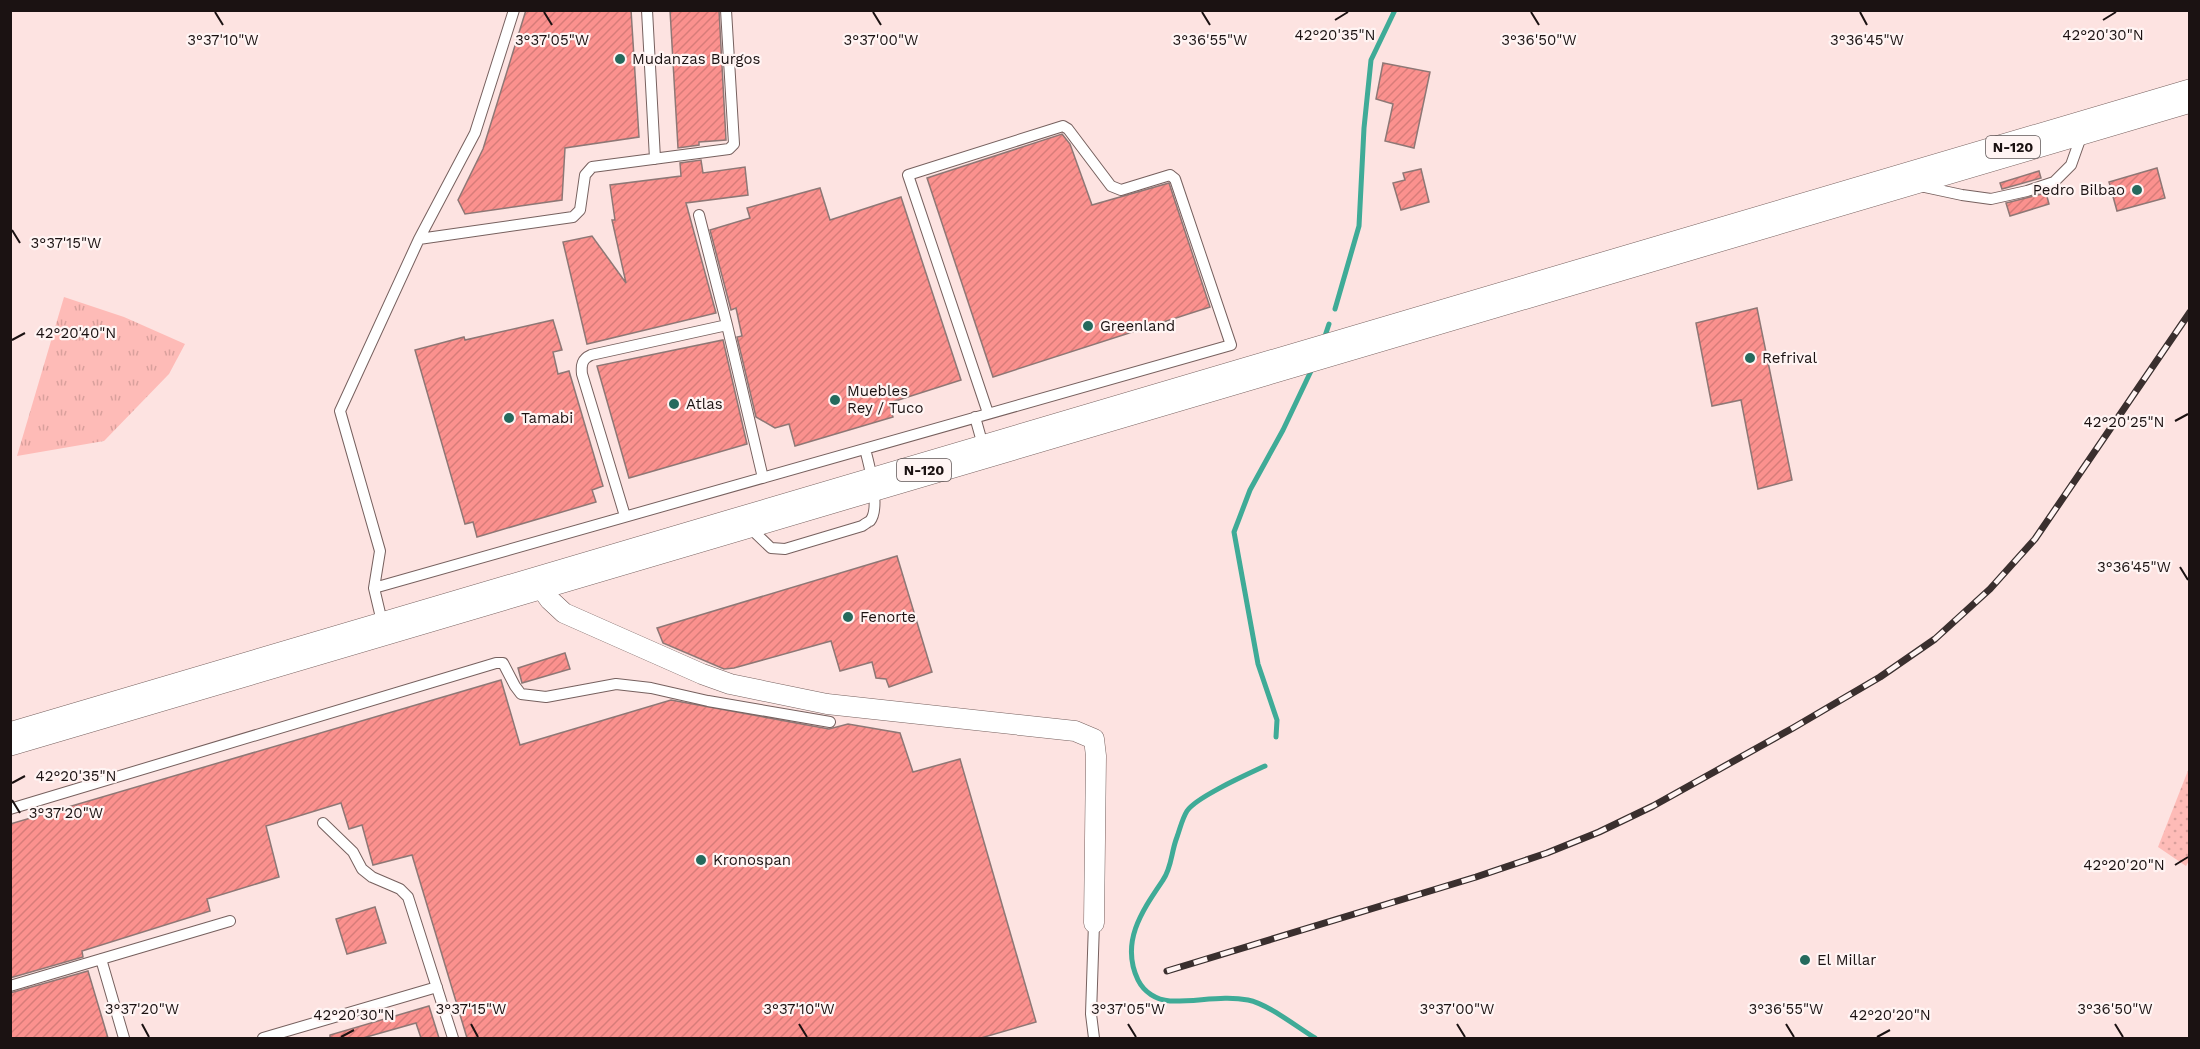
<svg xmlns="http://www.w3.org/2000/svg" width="2200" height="1049" viewBox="0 0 2200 1049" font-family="'Work Sans',sans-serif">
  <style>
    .grass { fill: url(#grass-tufts) }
    .garden { fill: url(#garden-dots) }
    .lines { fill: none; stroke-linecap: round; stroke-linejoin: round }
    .stream { stroke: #3fab97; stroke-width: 5 }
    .building { fill: url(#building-hatch); stroke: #8e7775; stroke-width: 1.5 }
    .lane-casing { stroke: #76605e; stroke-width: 12 }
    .street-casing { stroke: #76605e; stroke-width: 21 }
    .highway-casing { stroke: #76605e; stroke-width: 34 }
    .lane { stroke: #fff; stroke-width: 10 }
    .street { stroke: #fff; stroke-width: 20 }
    .highway { stroke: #fff; stroke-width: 33 }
    .rail-casing { stroke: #3a2f2e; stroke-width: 7 }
    .rail { stroke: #fff4f3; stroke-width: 4.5; stroke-dasharray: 14; stroke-linecap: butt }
    .ticks { fill: none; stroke: #1b1212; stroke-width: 2 }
    .poi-dot { fill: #256a5d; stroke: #fff4f3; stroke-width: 2 }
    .labels { text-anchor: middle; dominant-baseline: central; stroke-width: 4.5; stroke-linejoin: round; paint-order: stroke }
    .shield { fill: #fff4f3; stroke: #5f5656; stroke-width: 1.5 }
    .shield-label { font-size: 14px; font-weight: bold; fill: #1b1212 }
    .poi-label { font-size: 15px; fill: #1b1212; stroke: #fff4f3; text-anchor: start }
    .ticks-label { font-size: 15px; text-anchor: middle; fill: #1b1212; stroke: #fff4f3; stroke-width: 4.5; stroke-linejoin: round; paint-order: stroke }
  </style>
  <defs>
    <pattern id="grass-tufts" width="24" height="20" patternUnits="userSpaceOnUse" patternTransform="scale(1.5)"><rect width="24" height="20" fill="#febbb7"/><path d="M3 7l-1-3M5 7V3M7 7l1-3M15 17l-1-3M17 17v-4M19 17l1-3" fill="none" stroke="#d9a09c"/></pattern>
    <pattern id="garden-dots" width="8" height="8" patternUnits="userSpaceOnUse" patternTransform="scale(1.5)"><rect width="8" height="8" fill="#febbb7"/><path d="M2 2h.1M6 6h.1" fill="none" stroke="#d9a09c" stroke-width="1.8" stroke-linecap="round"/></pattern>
    <pattern id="building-hatch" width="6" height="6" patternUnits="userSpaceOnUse" patternTransform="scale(1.5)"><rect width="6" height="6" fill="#fb918e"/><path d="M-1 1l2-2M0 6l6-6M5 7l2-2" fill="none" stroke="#d77c79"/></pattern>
  </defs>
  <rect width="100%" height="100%" fill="#fde3e1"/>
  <path class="grass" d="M64,297L124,317L185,344L169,374L104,441L17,456Z"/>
  <path class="garden" d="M2189,768L2190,859L2186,866L2158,847Z"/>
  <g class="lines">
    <path class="stream" d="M1335,309L1359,226L1364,128L1371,60L1395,10
      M1325,336L1329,324
      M1276,737L1277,720L1258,664L1234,532L1250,490L1283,430L1311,371
      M1265,766C1248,774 1196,797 1187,811C1182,819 1180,829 1177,837C1171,852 1172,867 1163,880C1142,911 1120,942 1138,980C1144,992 1156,1000 1170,1001C1196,1002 1223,995 1248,1000C1268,1004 1297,1027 1315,1038"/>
  </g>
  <path class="building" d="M526,10H631L639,137L565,148L562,200L465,214L458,200L483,149Z
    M670,10H719L726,140L699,142V145L678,148Z
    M1383,63L1430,72L1414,148L1385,141L1393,104L1376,99Z
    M1062,134L1070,144L1092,205L1169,183L1210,307L993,377L927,178Z
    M701,160L703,173L745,167L748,195L686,203L716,313L587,344L563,242L592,236L626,283L612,220H615L610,185L681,176L680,163Z
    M2157,168L2165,198L2117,211L2109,182Z
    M1421,169L1429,202L1401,210L1393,183L1405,180L1403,173Z
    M2039,171L2041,178L2002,189L2000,183Z
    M820,188L830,220L901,197L961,380L889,403L893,417L795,446L789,424L775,428L756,417L737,337L742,336L736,308L731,310L710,230L750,218L747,208Z
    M2046,193L2049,204L2010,216L2006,203Z
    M1757,308L1792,480L1758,489L1741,400L1712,406L1696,323Z
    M553,320L562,350L553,352L558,374L569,371L603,486L592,490L596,502L477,537L473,522L465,524L415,350L464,337L465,340Z
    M723,340L747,444L629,478L597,366Z
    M897,556L932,672L889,687L886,679L876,678L872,662L840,671L831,641L734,668L724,669L663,643L657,628Z
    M565,653L570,669L522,683L518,668Z
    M501,680L520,745L671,700L829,729L848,724L900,733L913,772L960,759L1036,1022L981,1038H467L412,855L373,865L362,825L349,829L341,803L266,826L279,877L207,899L210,911L82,951L83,957L10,978V824Z
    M375,907L386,943L347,954L336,919Z
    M88,971L108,1038H10V993Z
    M429,1006L439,1038H421L416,1023L363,1038H330V1035Z"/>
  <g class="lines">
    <defs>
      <path id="lane" d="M647,10L655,159
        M1920,186L1962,195L1991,199L2027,191L2054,182L2071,165L2082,134
        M699,215L727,325
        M419,239L573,217L580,210L585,175L592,167L729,149L734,144L726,10
        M975,417L984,449
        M625,516L582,374C581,365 582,359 591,355L727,325L763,478
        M749,527L771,548L785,549L862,526C862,526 869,521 870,521C881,508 869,464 865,449
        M374,588L1231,345L1175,179L1170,175L1121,190L1111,186L1068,129L1063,126L908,175L988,413
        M383,626L374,588L380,551L340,411L419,239L475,133L514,10
        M10,809L496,663H503L515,686L521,694L546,697L616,684L651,688L708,701L830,722
        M323,823L353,852L362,869L372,877L400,889L408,897L453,1038
        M101,959L124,1038
        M10,986L230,921
        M263,1038L437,987
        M1094,1038L1091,1014L1094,923"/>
      <path id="street" d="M539,585L550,600L564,613L702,674L730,684L827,704L1075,731L1094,739L1096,756L1094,923"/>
      <path id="highway" d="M10,739L2190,96"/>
    </defs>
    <use href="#lane" class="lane-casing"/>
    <use href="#street" class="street-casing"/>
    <use href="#highway" class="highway-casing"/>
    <use href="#lane" class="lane"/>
    <use href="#street" class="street"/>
    <use href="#highway" class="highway"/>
    <defs>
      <path id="rail" d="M1167,971L1476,877L1547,853L1599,832L1653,806L1793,728L1880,677L1935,639L1990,589L2035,539L2190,312"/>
    </defs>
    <use href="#rail" class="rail-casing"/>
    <use href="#rail" class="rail"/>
  </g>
  <path class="ticks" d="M215,12L223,25M544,12L552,25M873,12L881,25M1202,12L1210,25M1531,12L1539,25M1860,12L1867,25M1335,20L1348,12M2103,20L2116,12M12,230L20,243M12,340L25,333M2175,421L2188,414M2180,567L2188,580M12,783L25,776M12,800L20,813M2175,865L2188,857M142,1024L149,1037M471,1024L478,1037M799,1024L807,1037M1128,1024L1136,1037M1457,1024L1465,1037M1786,1024L1794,1037M2115,1024L2123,1037M341,1037L354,1030M1877,1037L1890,1030"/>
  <g class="poi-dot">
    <circle cx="620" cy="59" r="6"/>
    <circle cx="2137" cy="190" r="6"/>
    <circle cx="1088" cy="326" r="6"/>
    <circle cx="1750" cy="358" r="6"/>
    <circle cx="835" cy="400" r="6"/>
    <circle cx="674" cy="404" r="6"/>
    <circle cx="509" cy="418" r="6"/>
    <circle cx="848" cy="617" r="6"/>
    <circle cx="701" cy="860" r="6"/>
    <circle cx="1805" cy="960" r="6"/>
  </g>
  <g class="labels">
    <g class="shield">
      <rect x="1986" y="136" width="54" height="22" rx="4.5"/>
      <rect x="897" y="459" width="54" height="22" rx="4.5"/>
    </g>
    <g class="shield-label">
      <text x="2013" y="147">N-120</text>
      <text x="924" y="470">N-120</text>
    </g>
    <g class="poi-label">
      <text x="632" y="59">Mudanzas Burgos</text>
      <text x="2125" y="190" text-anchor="end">Pedro Bilbao</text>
      <text x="1100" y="326">Greenland</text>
      <text x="1762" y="358">Refrival</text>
      <text x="847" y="391">Muebles<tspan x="847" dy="17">Rey / Tuco</tspan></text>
      <text x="686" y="404">Atlas</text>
      <text x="521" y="418">Tamabi</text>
      <text x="860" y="617">Fenorte</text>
      <text x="713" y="860">Kronospan</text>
      <text x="1817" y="960">El Millar</text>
    </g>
  </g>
  <g class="ticks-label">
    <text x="2103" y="40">42°20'30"N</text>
    <text x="1335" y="40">42°20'35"N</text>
    <text x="223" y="45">3°37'10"W</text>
    <text x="552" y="45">3°37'05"W</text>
    <text x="881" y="45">3°37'00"W</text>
    <text x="1210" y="45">3°36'55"W</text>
    <text x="1539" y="45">3°36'50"W</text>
    <text x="1867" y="45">3°36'45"W</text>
    <text x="66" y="248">3°37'15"W</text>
    <text x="76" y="338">42°20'40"N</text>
    <text x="2124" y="427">42°20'25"N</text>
    <text x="2134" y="572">3°36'45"W</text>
    <text x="76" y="781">42°20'35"N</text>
    <text x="66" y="818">3°37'20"W</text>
    <text x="2124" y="870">42°20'20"N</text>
    <text x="142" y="1014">3°37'20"W</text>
    <text x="471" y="1014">3°37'15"W</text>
    <text x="799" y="1014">3°37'10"W</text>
    <text x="1128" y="1014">3°37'05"W</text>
    <text x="1457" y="1014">3°37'00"W</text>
    <text x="1786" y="1014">3°36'55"W</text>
    <text x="2115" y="1014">3°36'50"W</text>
    <text x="354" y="1020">42°20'30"N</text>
    <text x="1890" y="1020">42°20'20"N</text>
  </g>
  <rect width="2200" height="1049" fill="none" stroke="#1b1212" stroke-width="24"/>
</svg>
